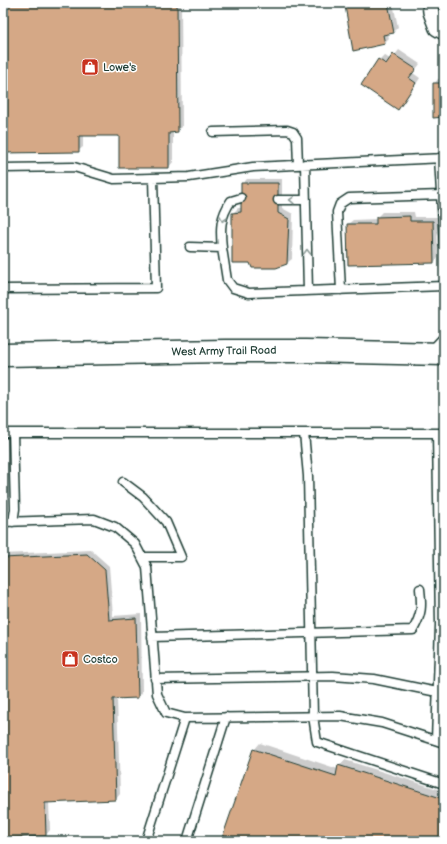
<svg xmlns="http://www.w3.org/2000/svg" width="447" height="844" viewBox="0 0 447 844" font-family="'Balsamiq Sans',sans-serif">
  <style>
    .shadow { fill: #0003 }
    .building { fill: #d5a886; stroke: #1f3d34 }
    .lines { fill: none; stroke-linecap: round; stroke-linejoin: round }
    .lane-casing { stroke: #1f3d34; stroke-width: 11 }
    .street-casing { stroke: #1f3d34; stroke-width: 18 }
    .secondary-casing { stroke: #1f3d34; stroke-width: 25 }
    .lane { stroke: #fff; stroke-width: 8 }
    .street { stroke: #fff; stroke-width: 15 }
    .secondary { stroke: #fff; stroke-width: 22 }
    .oneway { stroke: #8f9e9a }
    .labels { text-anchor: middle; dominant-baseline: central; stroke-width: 3; stroke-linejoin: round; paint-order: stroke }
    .poi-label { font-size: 11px; fill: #1f3d34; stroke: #fff; text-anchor: start }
    .street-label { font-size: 11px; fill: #1f3d34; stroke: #fff }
  </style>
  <rect width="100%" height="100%" fill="#fff"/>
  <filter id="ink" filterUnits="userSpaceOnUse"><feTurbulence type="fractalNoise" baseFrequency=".025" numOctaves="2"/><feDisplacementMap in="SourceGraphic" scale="8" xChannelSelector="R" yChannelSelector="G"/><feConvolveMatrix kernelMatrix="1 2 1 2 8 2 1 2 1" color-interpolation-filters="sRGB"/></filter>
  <g filter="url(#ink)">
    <path class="shadow" d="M3,3H181L182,126L177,131L173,132V162L169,167L120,135H83V147L78,151L3,152Z
      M349,3H393L398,27L393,32L388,33L389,39L384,44L346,6Z
      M399,50L420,64L413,73L420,78L403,104L398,109L362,85L379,60L384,55L391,60Z
      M444,72V116L434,84L438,79H443Z
      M247,179H282V208L293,214L292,259L287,263L233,213L238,208H242V184Z
      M382,212H414L415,217H437L438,258L433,263L348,224L353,220L377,219V217Z
      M91,550L109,566L113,616L141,614L142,693L137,697L117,698L120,794L116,799L49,802L50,830L46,835L3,837V554Z
      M260,743L338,769L339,766L345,760L444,791V841H223L254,750Z"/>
    <path class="building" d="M3,3H177L178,132L169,133V168H119V136H79V152L3,153Z
      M359,3H388L394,33L383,35L385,44L353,51L345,6Z
      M393,54L416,69L409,78L416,83L398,110L361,85L378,59L386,64Z
      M442,73H444V117L433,118V83H442Z
      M241,183H278V213L289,219L287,264L276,268H252L250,263H232V213L241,212Z
      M410,216V221H433L434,263L348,265L347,224H376V217Z
      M87,554L105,570L109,620L136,618L138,698L113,699L116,800L45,803L46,836L3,838V558Z
      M253,749L336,776L338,765L444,799V841H221Z"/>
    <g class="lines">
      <defs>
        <path id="lane" d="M213,132L287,130L293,132L297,138L298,165
          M439,158L444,245
          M305,164L308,291
          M3,168L74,167L114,179L189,177L253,167L444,158
          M278,200H306
          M190,247L222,248L227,280L233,288L249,293L444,286
          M222,248C220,229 220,217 231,201L241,198
          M3,289L156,288L153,178
          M341,290L337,212L340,204L349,198L441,195
          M432,350L444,337
          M3,433H444
          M13,433L15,509L13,522
          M304,433L308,476L313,716L317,742L444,784
          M437,433L440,625
          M123,482L143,497L166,522L181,557H142
          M3,522L94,519L115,527L135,544L147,567L157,694L166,713L185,718L340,716L382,723L444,743
          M152,637L413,630C422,614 422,606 420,589
          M155,679L333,676L374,679L437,692
          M436,740L440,625H444
          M146,841L185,718
          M187,841L226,717"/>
        <path id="street" d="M430,3L431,12L437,28L444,32"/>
        <path id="secondary" d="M3,355L225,351H306L444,354"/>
      </defs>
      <use href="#lane" class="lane-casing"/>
      <use href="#street" class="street-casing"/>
      <use href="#secondary" class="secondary-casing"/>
      <use href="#lane" class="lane"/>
      <use href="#street" class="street"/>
      <use href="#secondary" class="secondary"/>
    </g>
    <defs><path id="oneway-chevron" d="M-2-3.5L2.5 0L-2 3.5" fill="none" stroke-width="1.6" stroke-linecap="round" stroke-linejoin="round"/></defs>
    <g class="oneway">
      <use href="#oneway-chevron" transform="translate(292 200) rotate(-179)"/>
      <use href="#oneway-chevron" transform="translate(223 219) rotate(106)"/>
      <use href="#oneway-chevron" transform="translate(307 252) rotate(-91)"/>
    </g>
  </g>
  <defs>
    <symbol id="shop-square" viewBox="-11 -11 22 22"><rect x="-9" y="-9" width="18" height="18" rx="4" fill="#c8321e" stroke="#fff"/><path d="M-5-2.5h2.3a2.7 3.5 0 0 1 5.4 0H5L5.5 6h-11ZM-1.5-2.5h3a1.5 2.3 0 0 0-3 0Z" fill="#fff"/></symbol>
  </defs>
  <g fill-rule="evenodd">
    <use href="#shop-square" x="80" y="57" width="20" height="20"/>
    <use href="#shop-square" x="60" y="649" width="20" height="20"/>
  </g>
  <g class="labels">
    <g class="poi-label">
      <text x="103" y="67">Lowe's</text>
      <text x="83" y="659">Costco</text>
    </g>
    <g class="street-label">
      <text transform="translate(224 351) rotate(-1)">West Army Trail Road</text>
    </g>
  </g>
  <rect width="447" height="844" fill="none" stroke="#fff" stroke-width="16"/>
  <rect x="8" y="8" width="431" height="828" fill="none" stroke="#1f3d34" stroke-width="1.5" filter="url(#ink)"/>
</svg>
